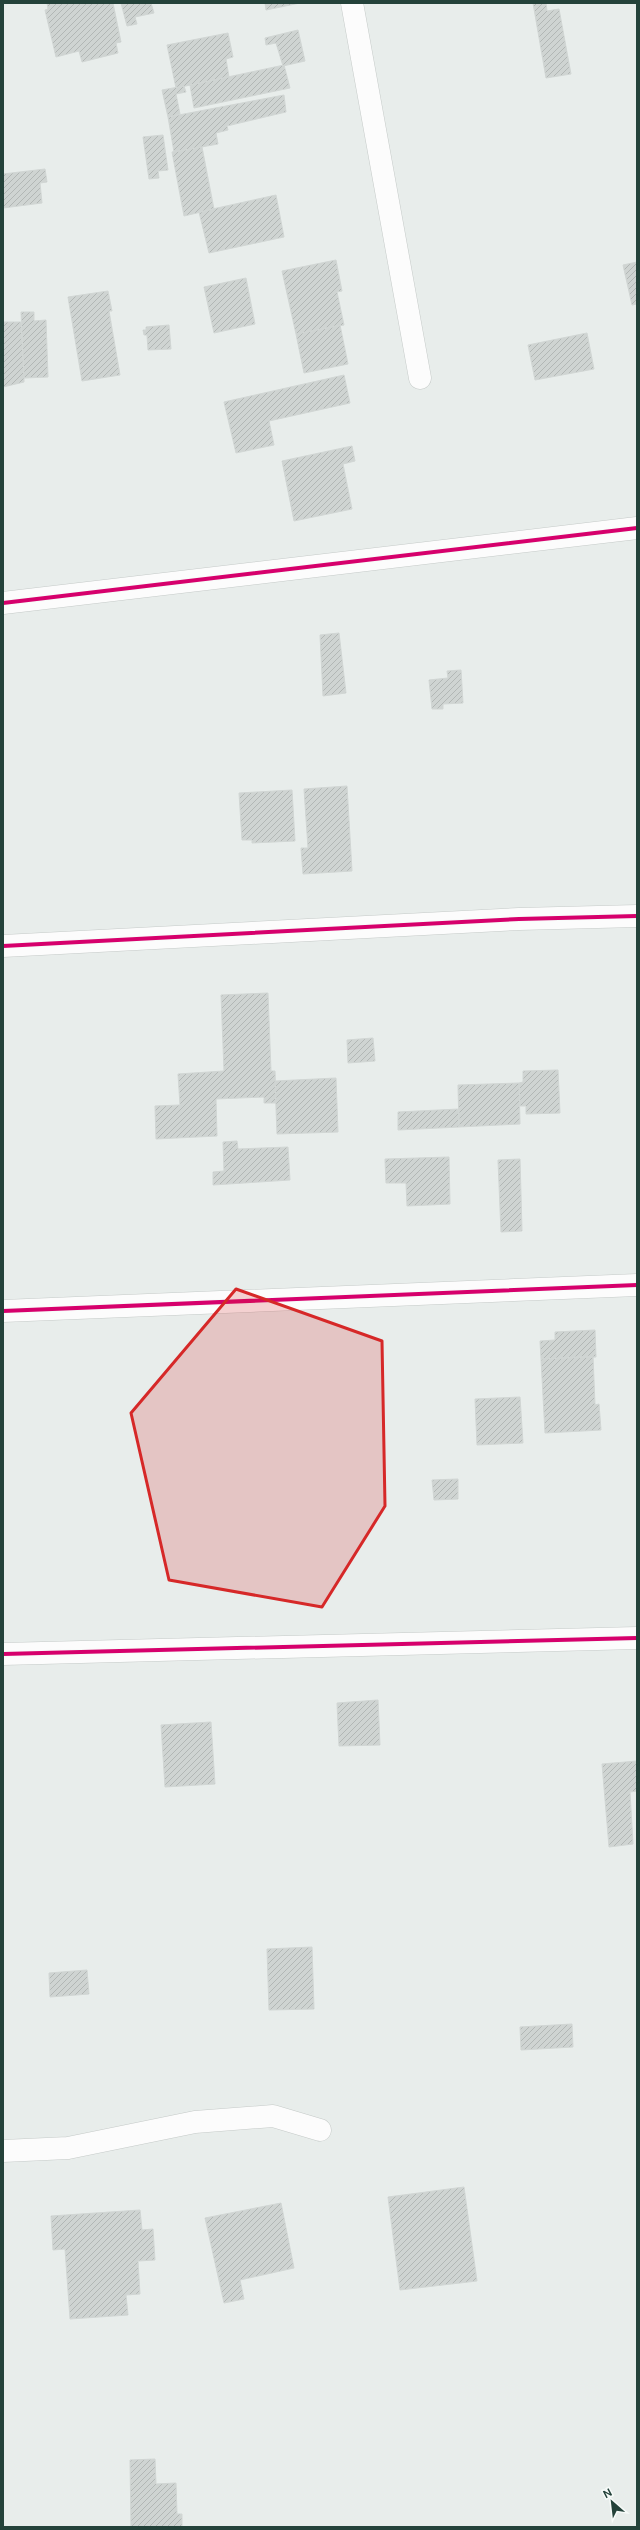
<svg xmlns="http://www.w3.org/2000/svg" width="640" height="2530" viewBox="0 0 640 2530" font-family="'DM Sans',sans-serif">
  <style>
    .building { fill: url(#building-hatch); stroke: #d1d6d4 }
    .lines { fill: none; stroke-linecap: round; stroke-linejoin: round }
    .minor-casing { stroke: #c5cac8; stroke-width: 23 }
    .minor { stroke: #fcfcfc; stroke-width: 22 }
    .cycleway-casing { stroke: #f7fbf9; stroke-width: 6 }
    .cycleway { stroke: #d6006c; stroke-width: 4 }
    .marked { fill: #d62828; fill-opacity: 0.2; stroke: #d62828; stroke-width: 3; stroke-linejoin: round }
  </style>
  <defs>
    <pattern id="building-hatch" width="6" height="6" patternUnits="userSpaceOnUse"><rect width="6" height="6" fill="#cfd4d2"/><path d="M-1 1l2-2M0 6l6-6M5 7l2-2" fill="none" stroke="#b2b7b5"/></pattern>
  </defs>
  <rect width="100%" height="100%" fill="#e8edeb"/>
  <path class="building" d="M47,3H113L121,42L116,43L118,53L82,62L79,51L56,57L45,10L48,9Z
    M121,3H151L154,13L135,17L137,24L127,26Z
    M265,3H300L266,10Z
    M533,3H546L547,11L559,9L571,74L546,78Z
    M298,30L305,61L283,66L276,43L266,45L265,38Z
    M228,33L233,57L226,59L229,77L176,88L167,45Z
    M284,65L290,88L194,108L190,85Z
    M184,86L186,92L176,94L180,114L168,117L162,90Z
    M284,95L286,112L227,126L228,130L216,133L218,144L174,152L168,117Z
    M163,135L168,170L158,171L159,178L149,179L143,137Z
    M202,147L214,209L184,216L172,152Z
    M45,169L47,182L40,183L42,203L3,208V174Z
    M276,195L284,237L209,253L199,212Z
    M336,260L342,291L337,292L344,325L296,334L282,271Z
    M637,262V304L632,305L623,265Z
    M246,278L255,324L214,333L204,287Z
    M108,291L112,311H109L120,375L82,381L68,297Z
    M21,312H34V321L46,320L48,377L24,378Z
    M3,322H21L24,378V382L3,387Z
    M169,325L171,349L148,350L147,335H144L143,330H146V327Z
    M340,325L348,364L304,373L296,334Z
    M587,333L594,369L535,380L528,345Z
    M344,375L350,403L269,421L274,445L236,453L224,402Z
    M352,446L355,461L343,464L352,509L294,521L282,461Z
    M339,633L346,693L323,696L320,635Z
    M461,670L463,703L443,704V709H432L429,680L448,678L447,671Z
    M347,786L352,871L303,874L301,848H308L304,789Z
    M292,790L295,841L252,843V840H242L239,793Z
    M268,993L271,1071H275L276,1103H264V1097L216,1099L217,1136L156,1139L155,1106L180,1105L178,1074L224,1071L221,995Z
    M373,1038L375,1061L348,1063L347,1040Z
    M558,1070L560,1113L526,1114V1106H520L519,1083L523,1082V1071Z
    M336,1078L338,1132L277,1134L275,1081Z
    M519,1083L520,1124L459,1127L458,1085Z
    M459,1109V1127L398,1130V1112Z
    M237,1141L238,1149L288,1147L290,1180L213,1185V1172L224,1171L223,1142Z
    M449,1157L450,1204L407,1206L406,1183H386L385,1159Z
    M520,1159L522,1231L501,1232L498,1160Z
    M595,1330L596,1357L541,1359L540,1341L555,1340V1332Z
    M593,1356L595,1405L599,1404L601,1430L545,1433L541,1359Z
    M520,1397L523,1443L477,1445L475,1399Z
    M458,1479V1499L434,1500L432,1480Z
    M378,1700L380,1745L339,1746L337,1703Z
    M211,1722L215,1784L165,1787L161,1725Z
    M637,1761V1791L630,1792L633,1844L609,1847L602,1764Z
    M312,1947L314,2009L269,2010L267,1949Z
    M87,1970L89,1994L50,1997L49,1973Z
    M572,2024L573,2047L521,2050L520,2027Z
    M464,2187L477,2281L400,2290L388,2197Z
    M281,2203L294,2268L240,2280L244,2299L224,2303L205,2218Z
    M140,2210L142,2230L153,2229L155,2260L138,2261L140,2294L126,2295L128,2315L70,2319L65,2249L53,2250L51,2216Z
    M155,2459L156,2484L176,2483L177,2514H182V2527H131L130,2460Z"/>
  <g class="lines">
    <defs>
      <path id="minor" d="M352,3L420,378
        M3,603L637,528
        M3,946L519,919L637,916
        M3,1311L637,1285
        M3,1654L637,1638
        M3,2151L68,2148L195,2122L273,2116L320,2130"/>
    </defs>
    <use href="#minor" class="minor-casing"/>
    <use href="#minor" class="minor"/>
    <defs>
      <path id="cycleway" d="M3,603L637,528
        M3,946L519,919L637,916
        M3,1311L637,1285
        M3,1654L637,1638"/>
    </defs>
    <use href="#cycleway" class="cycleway-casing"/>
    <use href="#cycleway" class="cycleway"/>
  </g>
  <path class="marked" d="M236,1289L382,1341L385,1506L322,1607L169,1580L131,1413Z"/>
  <rect width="640" height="2530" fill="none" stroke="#24423a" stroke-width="8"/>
  <g transform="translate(612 2502) rotate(332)" stroke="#f7fbf9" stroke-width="3" paint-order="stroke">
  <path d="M0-3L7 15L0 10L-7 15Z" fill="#24423a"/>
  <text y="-6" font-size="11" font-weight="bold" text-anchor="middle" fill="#24423a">N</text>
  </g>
</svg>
